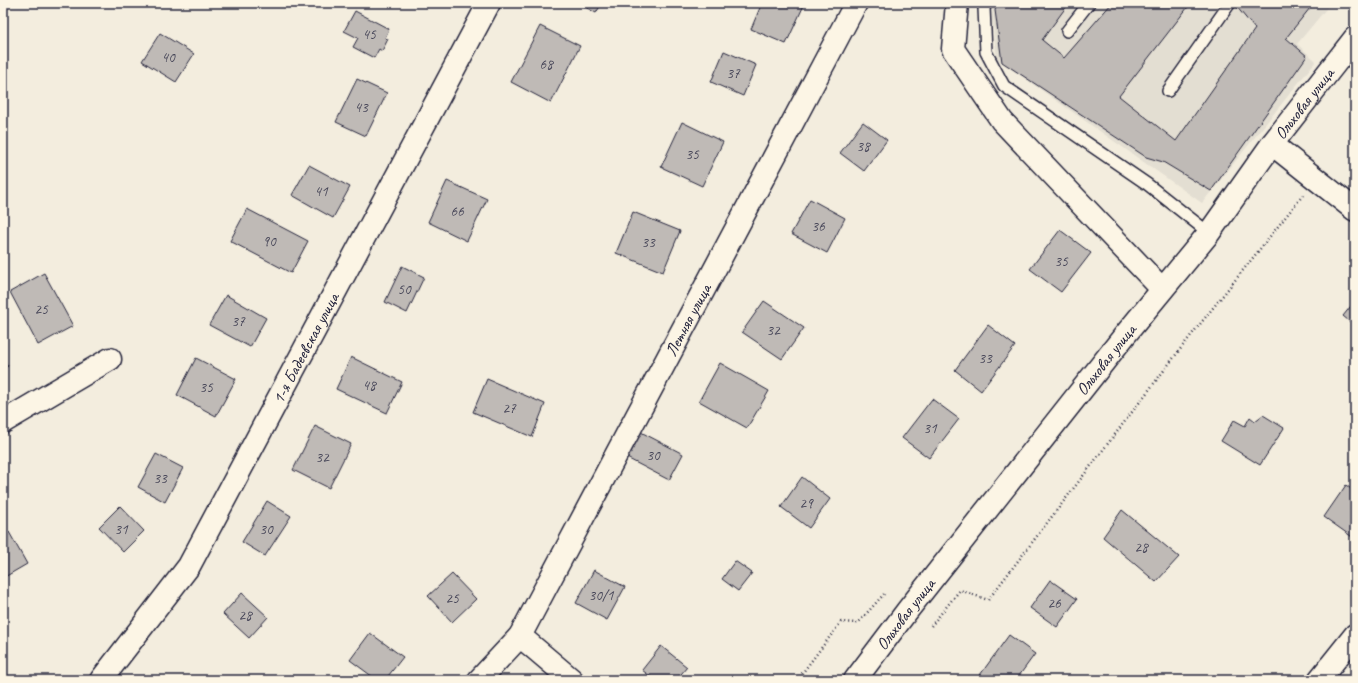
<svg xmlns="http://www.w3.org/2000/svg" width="1358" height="683" viewBox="0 0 1358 683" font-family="Caveat,sans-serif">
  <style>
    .built { fill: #e3ded2 }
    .building { fill: #bfbab6; stroke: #22223b }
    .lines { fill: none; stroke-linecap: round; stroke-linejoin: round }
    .lane-casing { stroke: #22223b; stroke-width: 14 }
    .street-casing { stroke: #22223b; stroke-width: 25 }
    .secondary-casing { stroke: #22223b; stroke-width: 25 }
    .path { stroke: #22223b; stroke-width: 2.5; stroke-dasharray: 1 3; stroke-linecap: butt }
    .lane { stroke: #fcf5e5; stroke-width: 11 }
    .street { stroke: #fcf5e5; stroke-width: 22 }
    .secondary { stroke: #fcf5e5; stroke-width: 22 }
    .labels { text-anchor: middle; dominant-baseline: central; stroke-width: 3.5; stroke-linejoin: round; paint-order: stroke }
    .number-label { font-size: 15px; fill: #49485a }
    .street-label { font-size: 17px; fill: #22223b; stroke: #fcf5e5 }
  </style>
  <rect width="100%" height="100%" fill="#f3edde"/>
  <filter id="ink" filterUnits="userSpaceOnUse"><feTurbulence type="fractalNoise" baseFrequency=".025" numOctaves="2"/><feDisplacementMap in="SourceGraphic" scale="8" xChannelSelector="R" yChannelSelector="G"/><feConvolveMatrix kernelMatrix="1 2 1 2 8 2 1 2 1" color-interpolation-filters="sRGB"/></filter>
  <g filter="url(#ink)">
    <path class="built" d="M995,3H1331L1297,44L1316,61L1202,203L997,59L991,10Z"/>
    <path class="building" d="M578,3H602L596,13Z
      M762,3H805L786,44L751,29Z
      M999,3H1069L1042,40L1064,58L1112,3H1191L1119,96L1176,141L1255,29L1236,6L1238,3H1314L1286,38L1307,56L1211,191L1163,162L1146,157L1002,62L995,10Z
      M355,11L389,29L385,38L388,39L382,51L379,49L374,58L353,47L358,38L344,31Z
      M540,26L580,46L551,103L511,82Z
      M160,33L194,54L176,82L142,61Z
      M724,51L756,65L743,96L711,82Z
      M357,79L387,93L366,136L336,122Z
      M682,122L723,142L702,186L661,167Z
      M863,122L887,140L864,171L840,153Z
      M309,165L350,187L333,218L292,195Z
      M447,181L487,199L467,241L428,222Z
      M810,199L845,218L827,253L791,234Z
      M247,209L308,241L291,273L230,241Z
      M633,212L680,231L663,272L616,253Z
      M1060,230L1091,253L1061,292L1030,269Z
      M402,266L424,277L407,313L385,302Z
      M44,273L73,326L38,345L10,292Z
      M226,295L266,318L250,347L209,325Z
      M764,301L804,328L782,359L742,332Z
      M1355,301V326L1343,316Z
      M988,325L1015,346L981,391L955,370Z
      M351,357L402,382L387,413L336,389Z
      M3,358L8,366L3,370Z
      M196,358L236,379L216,416L177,395Z
      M720,363L769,391L747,428L699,401Z
      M487,379L545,404L532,437L473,412Z
      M932,399L959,419L929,458L902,438Z
      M1263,415L1284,428L1260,465L1221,441L1234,420L1245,426L1250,417L1255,421Z
      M315,426L351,444L329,488L293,470Z
      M637,430L683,454L669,480L623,456Z
      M156,454L183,468L165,502L138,487Z
      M802,477L830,499L809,528L781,507Z
      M1346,485L1355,492V539L1324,517Z
      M267,501L291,516L265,556L242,542Z
      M120,506L144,531L123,552L99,527Z
      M1122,510L1179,557L1156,582L1103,537Z
      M9,532L27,564L3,578V536Z
      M735,561L752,573L738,591L722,579Z
      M594,570L625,587L607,620L576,603Z
      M452,574L476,599L452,622L428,596Z
      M1050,580L1077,599L1057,627L1030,608Z
      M242,593L268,617L249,638L223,614Z
      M370,633L403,657L385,680H377L350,660Z
      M1009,635L1035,654L1016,680H987L980,675Z
      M661,646L687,667L676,680H655L642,670Z"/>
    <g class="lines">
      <defs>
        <path id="lane" d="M987,3L984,8L986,52L1004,86L1147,184L1209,233
          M1067,31L1089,3
          M1168,91L1230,3"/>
        <g id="street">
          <path d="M957,3L953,49L1002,121L1162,289"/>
          <path d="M1272,144L1355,210"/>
          <path d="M3,422L110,359"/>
          <path id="s1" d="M101,680L189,566L489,3"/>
          <path d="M479,680L520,636"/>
          <path id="s2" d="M572,680L520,636L856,3"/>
          <path d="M1319,680L1355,635"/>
        </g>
        <g id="secondary">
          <path id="s3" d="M855,680L907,611L1125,335L1209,233L1272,144L1355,38"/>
        </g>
      </defs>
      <use href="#lane" class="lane-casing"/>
      <use href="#street" class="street-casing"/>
      <use href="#secondary" class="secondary-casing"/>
      <path class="path" d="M931,626L960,590L988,600L1185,343L1303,195
        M797,680L841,622L858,623L884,594"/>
      <use href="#lane" class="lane"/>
      <use href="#street" class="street"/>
      <use href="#secondary" class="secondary"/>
    </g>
  </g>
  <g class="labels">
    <g class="number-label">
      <text x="369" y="34">45</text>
      <text x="168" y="57">40</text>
      <text x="546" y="64">68</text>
      <text x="733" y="73">37</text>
      <text x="361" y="107">43</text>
      <text x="863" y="146">38</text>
      <text x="692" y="154">35</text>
      <text x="321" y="191">41</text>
      <text x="457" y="211">66</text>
      <text x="818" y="226">36</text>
      <text x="269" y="241">90</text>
      <text x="648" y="242">33</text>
      <text x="1061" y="261">35</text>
      <text x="404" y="289">50</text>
      <text x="41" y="309">25</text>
      <text x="238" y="321">37</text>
      <text x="773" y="330">32</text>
      <text x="985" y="358">33</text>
      <text x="369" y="385">48</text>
      <text x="206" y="387">35</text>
      <text x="509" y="408">27</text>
      <text x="930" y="428">31</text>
      <text x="653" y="455">30</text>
      <text x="322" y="457">32</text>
      <text x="160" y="478">33</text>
      <text x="806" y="503">29</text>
      <text x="121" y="529">31</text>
      <text x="266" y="529">30</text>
      <text x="1141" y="547">28</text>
      <text x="601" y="595">30/1</text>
      <text x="452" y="598">25</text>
      <text x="1054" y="603">26</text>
      <text x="245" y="615">28</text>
    </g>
    <g class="street-label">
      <text stroke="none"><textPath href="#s3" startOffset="731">Ольховая улица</textPath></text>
      <text stroke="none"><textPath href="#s2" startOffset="426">Летняя улица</textPath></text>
      <text stroke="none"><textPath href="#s1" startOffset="391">1-я Бадеевская улица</textPath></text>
      <text stroke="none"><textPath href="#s3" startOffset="407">Ольховая улица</textPath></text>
      <text stroke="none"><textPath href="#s3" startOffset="83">Ольховая улица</textPath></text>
    </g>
  </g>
  <rect width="1358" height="683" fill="none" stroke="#fcf5e5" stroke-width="16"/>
  <rect x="8" y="8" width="1342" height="667" fill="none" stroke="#22223b" stroke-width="1.5" filter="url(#ink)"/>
</svg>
